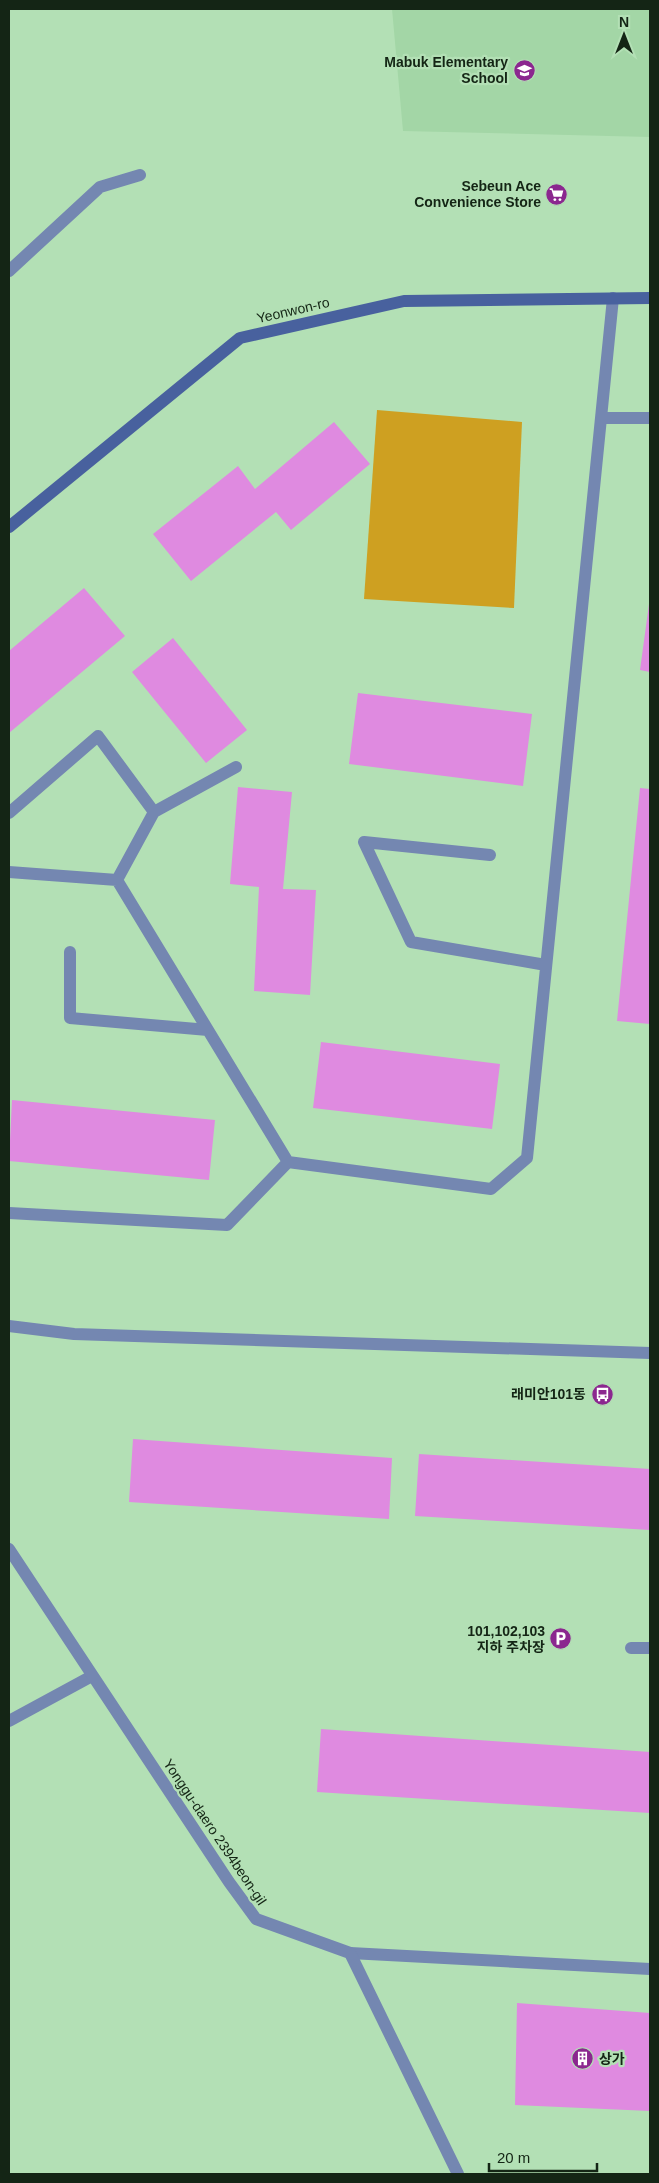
<svg xmlns="http://www.w3.org/2000/svg" width="659" height="2183" viewBox="0 0 659 2183" font-family="Helvetica,'Noto Sans KR',sans-serif">
  <style>
    .built { fill: #a3d6a6 }
    .green { fill: #cea021 }
    .building { fill: #df8ae0 }
    .lines { fill: none; stroke-linecap: round; stroke-linejoin: round }
    .lane { stroke: #7487b1; stroke-width: 12 }
    .street { stroke: #7487b1; stroke-width: 12 }
    .secondary { stroke: #48619e; stroke-width: 12 }
    .labels { text-anchor: middle; dominant-baseline: central; stroke-width: 4.5; stroke-linejoin: round; paint-order: stroke }
    .poi-label { font-size: 14px; font-weight: bold; fill: #142515; stroke: #b3e0b5; text-anchor: end }
    .street-label { font-size: 14px; fill: #142515; stroke: #b3e0b5 }
  </style>
  <rect width="100%" height="100%" fill="#b3e0b5"/>
  <path class="built" d="M392,9H650V137L403,131Z"/>
  <path class="green" d="M377,410L522,422L514,608L364,599Z"/>
  <path class="building" d="M334,422L370,464L291,530L276,512L191,581L153,534L238,466L255,489Z
    M84,588L125,636L9,733V651Z
    M649,604H650V672L640,670Z
    M173,638L247,730L206,763L132,672Z
    M358,693L532,714L523,786L349,764Z
    M238,787L292,792L283,889L316,890L310,995L254,991L259,887L230,884Z
    M640,788L650,789V1024L617,1021Z
    M321,1042L500,1064L492,1129L313,1108Z
    M12,1100L215,1120L209,1180L9,1161Z
    M133,1439L392,1458L389,1519L129,1502Z
    M419,1454L650,1469V1530L415,1516Z
    M321,1729L650,1752V1813L317,1792Z
    M517,2003L650,2013V2111L515,2105Z"/>
  <g class="lines">
    <path class="lane" d="M9,271L100,187L140,175
      M601,418H650
      M154,812L236,767
      M9,813L98,736L154,812L117,880
      M490,855L364,842L411,942L546,965
      M9,872L117,880L288,1162
      M70,952V1018L208,1030
      M9,1213L227,1225L288,1162L491,1189L527,1158L613,298
      M9,1326L74,1334L650,1353
      M631,1648H650
      M9,1721L92,1676
      M350,1953L650,1969"/>
    <path class="street" d="M9,1549L229,1882L256,1919L350,1953L458,2174"/>
    <path class="secondary" d="M9,527L240,338L404,301L650,298"/>
  </g>
  <defs>
    <symbol id="school-disc" viewBox="-11 -11 22 22"><circle r="9.5" fill="#8b278f" stroke="#b3e0b5"/><path d="M0-5L7-2L0 1L-7-2ZM-4 1L0 2.5L4 1V4Q0 6-4 4Z" fill="#fff"/></symbol>
    <symbol id="supermarket-disc" viewBox="-11 -11 22 22"><circle r="9.5" fill="#8b278f" stroke="#b3e0b5"/><path d="M-6-5.5h2.5l.6 2H6L4.5 2H-2.5L-4.4-4H-6ZM-1.5 3.2a1.3 1.3 0 1 0 .1 0ZM3 3.2a1.3 1.3 0 1 0 .1 0Z" fill="#fff"/></symbol>
    <symbol id="bus-disc" viewBox="-11 -11 22 22"><circle r="9.5" fill="#8b278f" stroke="#b3e0b5"/><path d="M-5-6H5V4H4V6H2V4H-2V6H-4V4H-5ZM-3.5-4V0h7V-4ZM-3.5 1.2v1.5H-2V1.2ZM2 1.2v1.5H3.5V1.2Z" fill="#fff"/></symbol>
    <symbol id="parking-disc" viewBox="-11 -11 22 22"><circle r="9.5" fill="#8b278f" stroke="#b3e0b5"/><path d="M-3.5-5.5H1a3.5 3.5 0 0 1 0 7H-1V5.5H-3.5ZM-1-3.4V-.6H.8a1.4 1.4 0 0 0 0-2.8Z" fill="#fff"/></symbol>
    <symbol id="building-disc" viewBox="-11 -11 22 22"><circle r="9.5" fill="#8b278f" stroke="#b3e0b5"/><path d="M-4-6H4V6H1V3H-1V6H-4ZM-2.5-4.3h1.7v1.8h-1.7ZM.8-4.3h1.7v1.8H.8ZM-2.5-1h1.7V.8h-1.7ZM.8-1h1.7V.8H.8Z" fill="#fff"/></symbol>
  </defs>
  <g fill-rule="evenodd">
    <use href="#school-disc" x="512" y="58" width="25" height="25"/>
    <use href="#supermarket-disc" x="544" y="182" width="25" height="25"/>
    <use href="#bus-disc" x="590" y="1382" width="25" height="25"/>
    <use href="#parking-disc" x="548" y="1626" width="25" height="25"/>
    <use href="#building-disc" x="570" y="2046" width="25" height="25"/>
  </g>
  <g class="labels">
    <g class="poi-label">
      <text x="508" y="62">Mabuk Elementary<tspan x="508" dy="16">School</tspan></text>
      <text x="541" y="186">Sebeun Ace<tspan x="541" dy="16">Convenience Store</tspan></text>
      <text x="586" y="1394">래미안101동</text>
      <text x="545" y="1631">101,102,103<tspan x="545" dy="16">지하 주차장</tspan></text>
      <text x="599" y="2059" text-anchor="start">상가</text>
    </g>
    <g class="street-label">
      <text transform="translate(293 310) rotate(-13)">Yeonwon-ro</text>
      <text transform="translate(215 1832) rotate(56)">Yonggu-daero 2394beon-gil</text>
    </g>
  </g>
  <rect width="659" height="2183" fill="none" stroke="#142515" stroke-width="20"/>
  <g transform="translate(624 35)" stroke="#b3e0b5" stroke-width="4" paint-order="stroke">
  <path d="M0-4L9 19L0 12L-9 19Z" fill="#142515"/>
  <text y="-8" font-size="14" font-weight="bold" text-anchor="middle" fill="#142515">N</text>
  </g>
  <path d="M489 2163v8h108v-8" fill="none" stroke="#142515" stroke-width="2.5"/>
  <text x="497" y="2163" font-size="15" fill="#142515" stroke="#b3e0b5" stroke-width="4" paint-order="stroke">20 m</text>
</svg>
